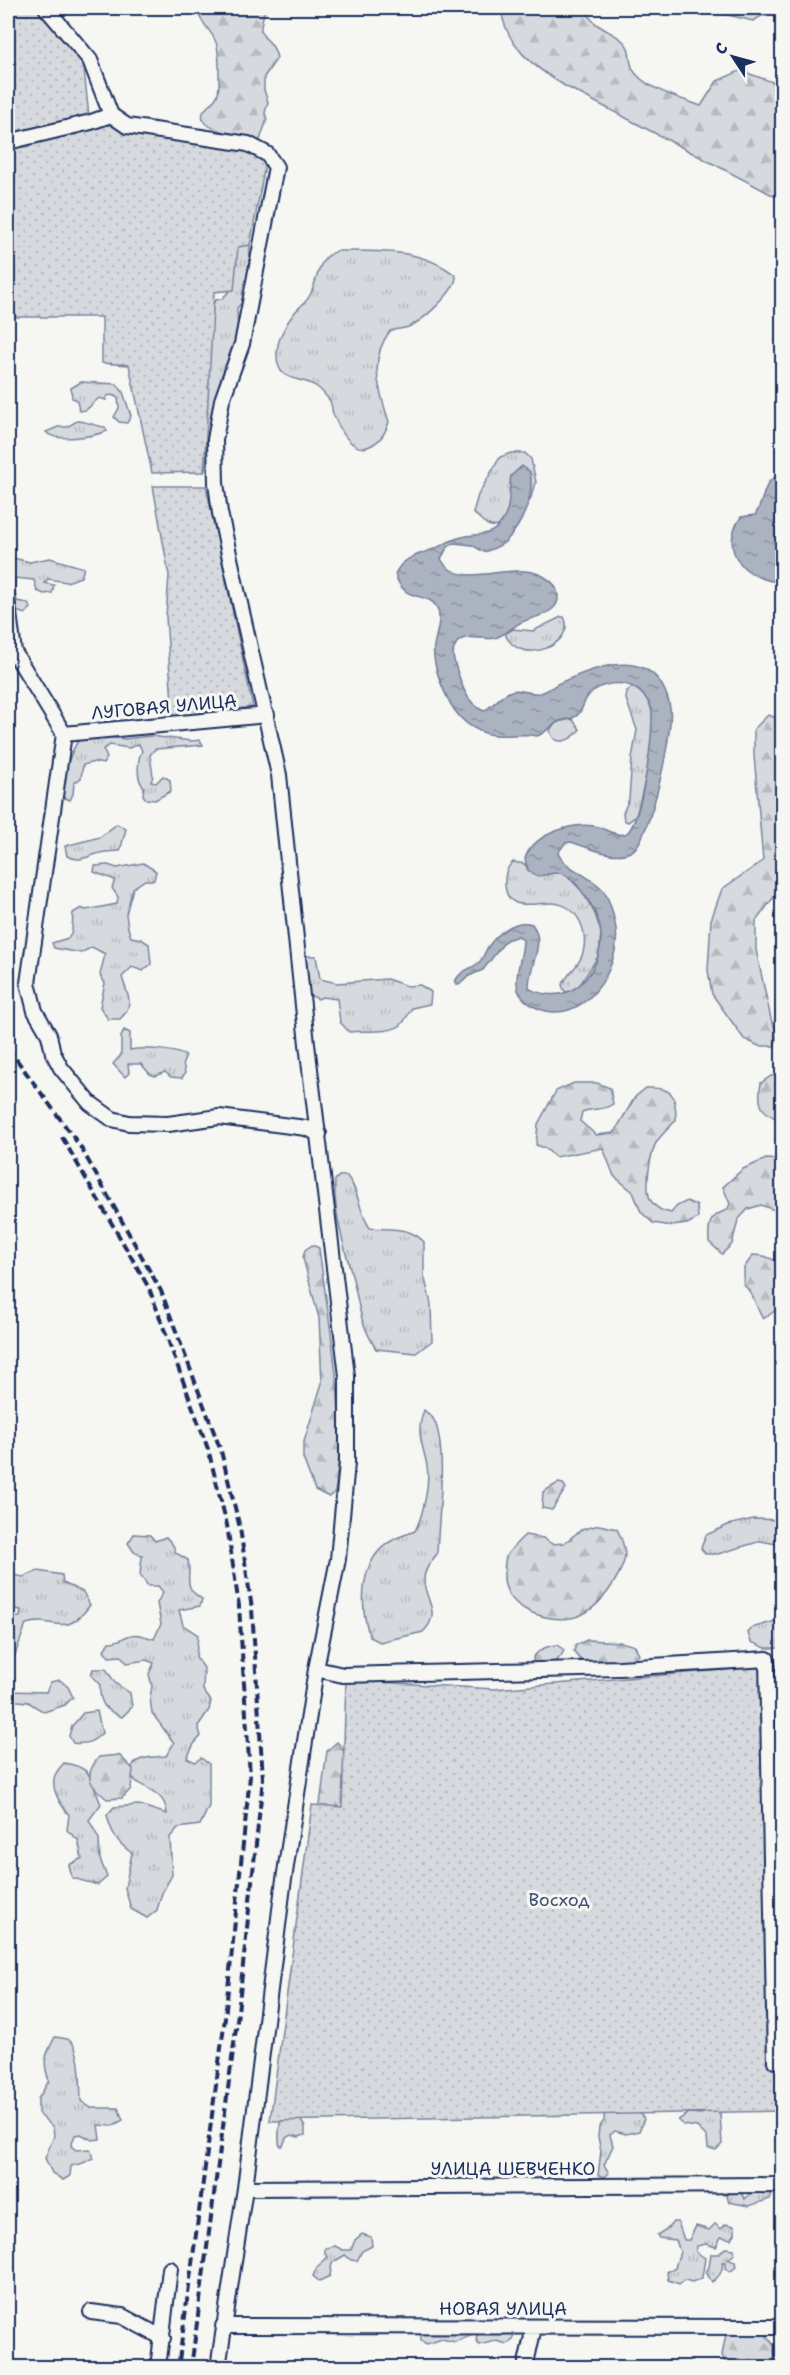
<svg xmlns="http://www.w3.org/2000/svg" width="790" height="2375" viewBox="0 0 790 2375" font-family="'Shantell Sans',sans-serif">
  <style>
    .grass { fill: url(#grass-tufts); stroke: #78849e; stroke-width: 1.5 }
    .forest { fill: url(#forest-firs); stroke: #78849e; stroke-width: 1.5 }
    .garden { fill: url(#garden-dots); stroke: #78849e; stroke-width: 1.5 }
    .water { fill: url(#water-ripples); stroke: #717e99; stroke-width: 1.5 }
    .lines { fill: none; stroke-linecap: round; stroke-linejoin: round }
    .minor-casing { stroke: #1b2f5e; stroke-width: 18 }
    .minor { stroke: #f6f6f2; stroke-width: 14 }
    .rail { stroke: #1b2f5e; stroke-width: 4; stroke-dasharray: 9 4.5; stroke-linecap: butt }
    .labels { text-anchor: middle; dominant-baseline: central; stroke-width: 6; stroke-linejoin: round; paint-order: stroke }
    .street-label { font-size: 18px; fill: #1b2f5e; stroke: #f6f6f2 }
    .park-label { font-size: 18px; fill: #405177; stroke: #f6f6f2 }
  </style>
  <defs>
    <pattern id="grass-tufts" width="24" height="20" patternUnits="userSpaceOnUse" patternTransform="scale(1.5)"><rect width="24" height="20" fill="#d6d9dd"/><path d="M3 7l-1-3M5 7V3M7 7l1-3M15 17l-1-3M17 17v-4M19 17l1-3" fill="none" stroke="#b7bbc0"/></pattern>
    <pattern id="forest-firs" width="22" height="20" patternUnits="userSpaceOnUse" patternTransform="scale(1.5)"><rect width="22" height="20" fill="#d6d9dd"/><path d="M5 1l3.5 6h-7zM16 11l3.5 6h-7z" fill="#b7bbc0"/></pattern>
    <pattern id="garden-dots" width="8" height="8" patternUnits="userSpaceOnUse" patternTransform="scale(1.5)"><rect width="8" height="8" fill="#d6d9dd"/><path d="M2 2h.1M6 6h.1" fill="none" stroke="#b7bbc0" stroke-width="1.8" stroke-linecap="round"/></pattern>
    <pattern id="water-ripples" width="26" height="14" patternUnits="userSpaceOnUse" patternTransform="scale(1.5)"><rect width="26" height="14" fill="#abb2c0"/><path d="M2 4q2-2 4 0t4 0M15 11q2-2 4 0t4 0" fill="none" stroke="#8a919f"/></pattern>
  </defs>
  <rect width="100%" height="100%" fill="#f6f6f2"/>
  <filter id="ink" filterUnits="userSpaceOnUse"><feTurbulence type="fractalNoise" baseFrequency=".0167" numOctaves="2"/><feDisplacementMap in="SourceGraphic" scale="12" xChannelSelector="R" yChannelSelector="G"/><feConvolveMatrix kernelMatrix="1 2 1 2 8 2 1 2 1" color-interpolation-filters="sRGB"/></filter>
  <g filter="url(#ink)">
    <path class="grass" d="M698,8H776L753,21Z
      M250,243L247,297L237,308L238,332L221,378L205,471L202,472L209,309L216,300L222,299L231,289L238,245Z
      M337,251C379,251 422,248 456,276C457,290 422,322 408,327C403,329 396,329 390,331C368,360 379,390 389,422C385,433 381,441 370,446C352,455 339,428 333,414C332,410 332,405 330,401C327,397 321,390 317,387C300,375 276,385 277,353C277,340 286,323 295,312C300,306 307,302 310,295C319,279 316,258 337,251Z
      M81,382L117,384L123,392L131,416L127,423L119,422L114,417L119,408L118,398L112,395L107,396L106,400L99,398L86,410L79,411L77,400L72,398L71,388Z
      M77,421C87,421 94,426 105,427L107,431C95,436 55,443 46,432L58,427H67Z
      M511,453H525L531,459L536,482C532,488 533,494 530,500C524,513 504,532 488,525C483,523 478,516 473,513L478,495L500,457Z
      M13,558L30,562L50,558L84,568L81,577L67,582L48,579L44,583L54,585L52,593L44,594L37,591L34,580L15,578V593L17,601L27,603L31,608L25,614L13,610C11,598 7,568 13,558Z
      M561,617H564C578,642 521,670 505,634L513,629L533,631Z
      M633,687C641,692 649,699 651,708C658,735 643,789 636,816L628,822L624,820L623,813L629,799L632,758L637,730L626,699L627,691Z
      M572,719L580,729C572,742 552,748 550,729L557,722Z
      M95,736L125,739L150,736L192,741L200,740L203,745L155,749L150,755L153,776L151,782L156,783L163,776L170,780L171,791L155,800L146,799L143,795L144,787C136,780 137,760 142,751L139,744L129,748L110,745L103,749L107,758L103,764L94,762L83,765L81,778L74,783L73,794L70,800L62,797C61,780 70,752 80,738Z
      M117,824L126,829L120,851C114,852 107,851 100,853C87,856 81,863 67,856L65,846L100,837Z
      M513,862L525,864L528,870L546,875L558,872L566,875L582,891L595,914L601,932L599,955L578,988L568,993L564,990L562,985C567,975 576,968 581,958C591,935 579,904 552,903C534,902 505,914 505,882C505,874 506,868 513,862Z
      M143,863L156,871L154,880H145L133,888L126,914L128,928L131,937L141,939L149,944L151,964L143,971L132,967L122,977C127,995 136,1004 120,1019H108L100,1007L105,983L100,975L105,954L92,947L81,953L54,948L52,943L68,938L72,931L73,913L81,908L86,910L117,904L118,897L112,888L115,880L94,872L95,866L108,865L117,868Z
      M307,956H316L320,979L337,983L387,979L407,986L420,985L431,992L430,1004L412,1008C409,1013 405,1021 401,1025C389,1034 364,1030 349,1032L340,1022L337,999L322,997L318,999L307,994L305,980Z
      M124,1030L130,1033V1050C144,1047 176,1050 186,1056L183,1063L185,1073L182,1078L171,1077L165,1072L155,1076L150,1074L141,1064H128L129,1073L125,1077L113,1064L121,1055V1037Z
      M339,1176H347C360,1192 358,1211 370,1228C389,1230 410,1226 424,1242V1275L431,1304L432,1341L416,1353L376,1349C358,1319 360,1306 352,1275C344,1245 333,1212 335,1180Z
      M424,1410C427,1413 432,1416 434,1420C448,1449 438,1520 437,1554C431,1561 424,1570 424,1579C424,1601 443,1612 423,1632L380,1642L370,1637C359,1605 359,1558 393,1540C399,1536 408,1534 415,1531C423,1515 430,1485 427,1466C423,1443 415,1434 424,1410Z
      M753,1519L782,1520V1545L761,1541L718,1554H705L701,1548L706,1535L728,1525Z
      M134,1534L150,1535L155,1541L166,1537L173,1545L176,1553L188,1560C192,1578 181,1586 202,1599L200,1606L179,1610L183,1625L198,1635L196,1657L204,1668L203,1690L211,1701L209,1710L198,1726L201,1736L194,1744L187,1758L195,1762L201,1758L209,1764V1806L200,1825L178,1828L170,1837L172,1875L162,1893L157,1910L147,1918L131,1909L125,1888L132,1853C117,1843 111,1832 107,1815L114,1807L139,1805L167,1814C165,1789 143,1791 129,1775C133,1755 149,1758 166,1756L174,1743L152,1713L150,1698L152,1686L149,1674L154,1663L146,1660L127,1663L121,1656L109,1657L104,1650L109,1642C119,1642 120,1639 128,1636C137,1632 146,1637 154,1639L161,1624L157,1603L163,1592L158,1586H148L140,1575L142,1556L134,1552L128,1543Z
      M8,1555L14,1559V1575L23,1577L38,1571L62,1575L63,1583L83,1592L90,1605C64,1641 56,1615 26,1624L14,1658L8,1657V1618L20,1617L21,1610L8,1608Z
      M782,1619V1648H766L751,1642L748,1633L752,1628Z
      M93,1669H106L115,1683L130,1693L132,1707L122,1717C105,1710 99,1704 100,1685L91,1675Z
      M60,1680L68,1687L73,1697L65,1705L44,1712L28,1702L8,1700V1691L46,1692L51,1682Z
      M97,1711L102,1733C93,1742 86,1745 73,1743L69,1736L72,1726L83,1713Z
      M64,1763C95,1768 89,1778 101,1804L89,1820L99,1839L100,1859L107,1877L98,1885L72,1878L69,1865L82,1858L78,1840L67,1830L69,1815C61,1805 50,1788 55,1775C57,1771 61,1766 64,1763Z
      M55,2037C60,2038 66,2038 69,2040C82,2049 80,2086 81,2101L91,2108H118L123,2120L112,2126L98,2125L100,2139L92,2140L81,2134L75,2135L71,2146L76,2150L90,2149L93,2158L83,2163L71,2166L70,2176L63,2180L52,2173L45,2158L54,2136L53,2127L38,2113V2099L49,2081C42,2060 45,2056 55,2037Z
      M605,2096L638,2111L644,2119L639,2131L626,2134L615,2131L610,2135L613,2146L604,2165L609,2173L605,2177L598,2175L601,2151L598,2137L599,2127L604,2121Z
      M713,2109L720,2114L722,2144L716,2150L708,2148L707,2137L697,2127L684,2125L678,2120L689,2113L701,2114Z
      M280,2119H300L305,2127V2135L299,2137L291,2135L286,2138L283,2146H280C277,2139 280,2127 280,2119Z
      M734,2191L740,2192L745,2199C753,2190 760,2193 772,2194L770,2199L749,2206L729,2202L727,2195Z
      M673,2222H678L684,2240H689L696,2226L709,2230L715,2224L721,2229L726,2224L735,2226V2234L731,2239L721,2237L716,2247L706,2244L697,2246L696,2252L705,2258L702,2278L692,2282L685,2280L679,2284L668,2280L667,2272L675,2267L680,2252L676,2240L659,2238L657,2235L668,2228Z
      M362,2234L371,2237L372,2246L362,2251L357,2261L351,2260L345,2255L332,2263L330,2276L319,2281L313,2276L317,2267L328,2257L325,2254V2248L335,2246L343,2250H351L355,2240Z
      M725,2248L734,2249L735,2254L728,2259L735,2262L736,2267L730,2272L725,2268V2262H722C724,2270 719,2277 712,2282L706,2272L709,2267L711,2254H719Z
      M433,2330L438,2334L447,2330H468L470,2336L455,2342L442,2339L427,2344L421,2341V2335Z
      M486,2330L490,2334L497,2331L513,2333V2340L507,2344L496,2341L479,2345L476,2339L479,2331Z"/>
    <path class="forest" d="M196,8H266C252,46 271,30 277,58L264,77V90L268,102L265,113L267,119L260,140L255,142C245,139 207,128 204,122C198,111 210,106 215,99C219,95 219,87 219,82C219,70 220,50 215,40C210,29 199,21 196,8Z
      M501,8H587C588,26 611,30 623,41C632,49 628,57 632,67C639,87 682,99 701,106L717,81L744,69L750,74L781,85L782,200L565,86C534,67 505,46 501,8Z
      M768,715L782,720V886L756,921V950L771,1019L778,1034L774,1046H759L744,1039L712,994L708,970L711,920L722,889L763,861L754,755V729Z
      M776,1075L782,1081V1121C761,1113 757,1105 761,1083L771,1076Z
      M574,1083H597L610,1088L613,1104C601,1112 594,1107 582,1112L580,1121L596,1135L614,1133L635,1097L646,1088C673,1087 676,1094 676,1120C670,1127 662,1134 657,1141C650,1153 644,1189 651,1201C656,1209 663,1211 671,1213L677,1206L687,1201L697,1206L698,1218L687,1224L672,1226L653,1223L641,1212L633,1192L614,1176L603,1148L555,1157L545,1148L536,1145L538,1124L556,1091Z
      M766,1159L782,1160V1213L761,1205L748,1209L738,1220L732,1244L722,1254L709,1242C708,1224 709,1216 727,1210L730,1204L723,1187L743,1169Z
      M312,1245L319,1248C329,1327 348,1413 335,1492L329,1497L315,1490L303,1458V1445L322,1383L319,1318L303,1258L305,1250Z
      M753,1255L764,1256L782,1263V1309L775,1311L763,1319C755,1306 755,1295 744,1285V1268Z
      M558,1483L563,1484L566,1488L552,1510L542,1508L543,1492Z
      M599,1525L617,1529C629,1553 627,1561 613,1584C604,1598 589,1615 571,1618C542,1622 502,1607 504,1573C505,1567 504,1560 507,1555C512,1547 519,1541 525,1535L543,1538L552,1544L564,1543L581,1530Z
      M587,1640L621,1642L635,1646L639,1655C622,1667 584,1673 574,1651L576,1645Z
      M557,1645L564,1650C561,1660 553,1662 544,1667L534,1663L533,1657C540,1649 546,1646 557,1645Z
      M337,1742C351,1752 347,1793 348,1809L312,1827L321,1797L327,1751Z
      M119,1755L133,1769L131,1789L122,1798L107,1799C89,1785 83,1776 99,1757Z
      M764,2333L774,2345L775,2367H727L722,2355L726,2334Z"/>
    <path class="garden" d="M8,8H42L83,60L89,117L8,136Z
      M112,124C161,131 221,138 266,160L250,245L238,247L234,290L214,292L204,472L152,473L129,365L102,363V317H8V147Z
      M153,486H206L253,707L173,716L166,617L169,575Z
      M782,1665V2111L270,2121L312,1805L342,1807L346,1680L494,1689Z"/>
    <path class="water" d="M522,466L530,472C535,495 522,525 506,541C500,547 492,549 484,552L472,545L454,543L447,548L441,559C460,594 513,558 543,576C548,579 554,583 556,588C567,615 531,616 518,624C510,630 504,635 495,638C483,641 464,632 456,644C449,654 457,669 460,679C464,692 471,706 484,711C493,706 500,696 509,692C518,687 529,695 540,693C549,691 555,684 564,681C587,671 623,656 647,670C660,677 668,694 670,708C674,729 650,841 632,851C615,861 588,847 571,842L565,843L558,853C562,867 593,877 603,890C610,900 614,917 616,929C621,969 583,1028 537,1008C529,1004 521,999 518,990C514,975 523,955 523,940L518,936L506,940L483,970L469,976L459,985H456L455,981C461,970 469,970 477,964C483,960 484,953 488,947C497,934 515,918 532,924C547,944 528,966 529,988C534,992 540,993 546,994C579,999 602,966 601,935C600,920 592,905 583,893C577,885 570,874 559,873C552,872 544,876 536,876L528,870L525,859C532,835 571,822 594,826C603,827 615,837 625,834C641,829 656,724 651,707C649,701 642,693 637,689C622,680 600,682 588,696C584,701 583,707 580,712C575,720 567,718 560,721C551,725 546,733 537,736C521,732 504,738 488,734C478,731 467,725 460,717C447,703 431,665 434,646C436,634 443,616 436,606C426,591 404,604 395,574C403,556 420,555 436,548C445,544 452,539 462,537C476,533 489,538 500,524C512,510 508,492 511,476Z
      M782,476V582C746,581 717,551 741,517L755,515C765,501 763,475 782,476Z"/>
    <g class="lines">
      <defs>
        <path id="minor" d="M46,8L90,60L111,115L127,126L248,144L267,154L276,167L242,344L222,400L215,440L216,483L220,513L237,590L279,775L307,1044L347,1376V1463L338,1559L316,1669L283,1886L245,2188L218,2368
          M8,142L91,122L111,115
          M8,605L14,652L64,734L28,983L35,1011L49,1035L53,1053L61,1068L90,1103L112,1119L129,1123L168,1124L219,1117L306,1128L319,1134
          M64,734L267,715
          M316,1669L343,1675L620,1668L767,1659L775,2061
          M245,2188L782,2185
          M91,2312L122,2316L163,2338
          M223,2326L782,2327
          M158,2368L170,2269
          M525,2368L534,2327"/>
      </defs>
      <use href="#minor" class="minor-casing"/>
      <use href="#minor" class="minor"/>
      <path class="rail" d="M8,1048L80,1146L161,1291L221,1451L240,1528L252,1609L263,1779L237,2021L191,2368
        M62,1137L149,1288L208,1449L227,1525L239,1606L250,1776L225,2018L178,2368"/>
    </g>
  </g>
  <g class="labels">
    <g class="street-label">
      <text transform="translate(164 707) rotate(-5)">ЛУГОВАЯ УЛИЦА</text>
      <text x="513" y="2169">УЛИЦА ШЕВЧЕНКО</text>
      <text x="503" y="2309">НОВАЯ УЛИЦА</text>
    </g>
    <g class="park-label">
      <text x="559" y="1900">Восход</text>
    </g>
  </g>
  <rect width="790" height="2375" fill="none" stroke="#f6f6f2" stroke-width="30"/>
  <rect x="15" y="15" width="760" height="2345" fill="none" stroke="#1b2f5e" stroke-width="2" filter="url(#ink)"/>
  <g transform="translate(733 57) rotate(306)" stroke="#f6f6f2" stroke-width="4.5" paint-order="stroke">
  <path d="M0-4.5L10 22L0 15L-10 22Z" fill="#1b2f5e"/>
  <text y="-9" font-size="16" font-weight="bold" text-anchor="middle" fill="#1b2f5e">С</text>
  </g>
</svg>
